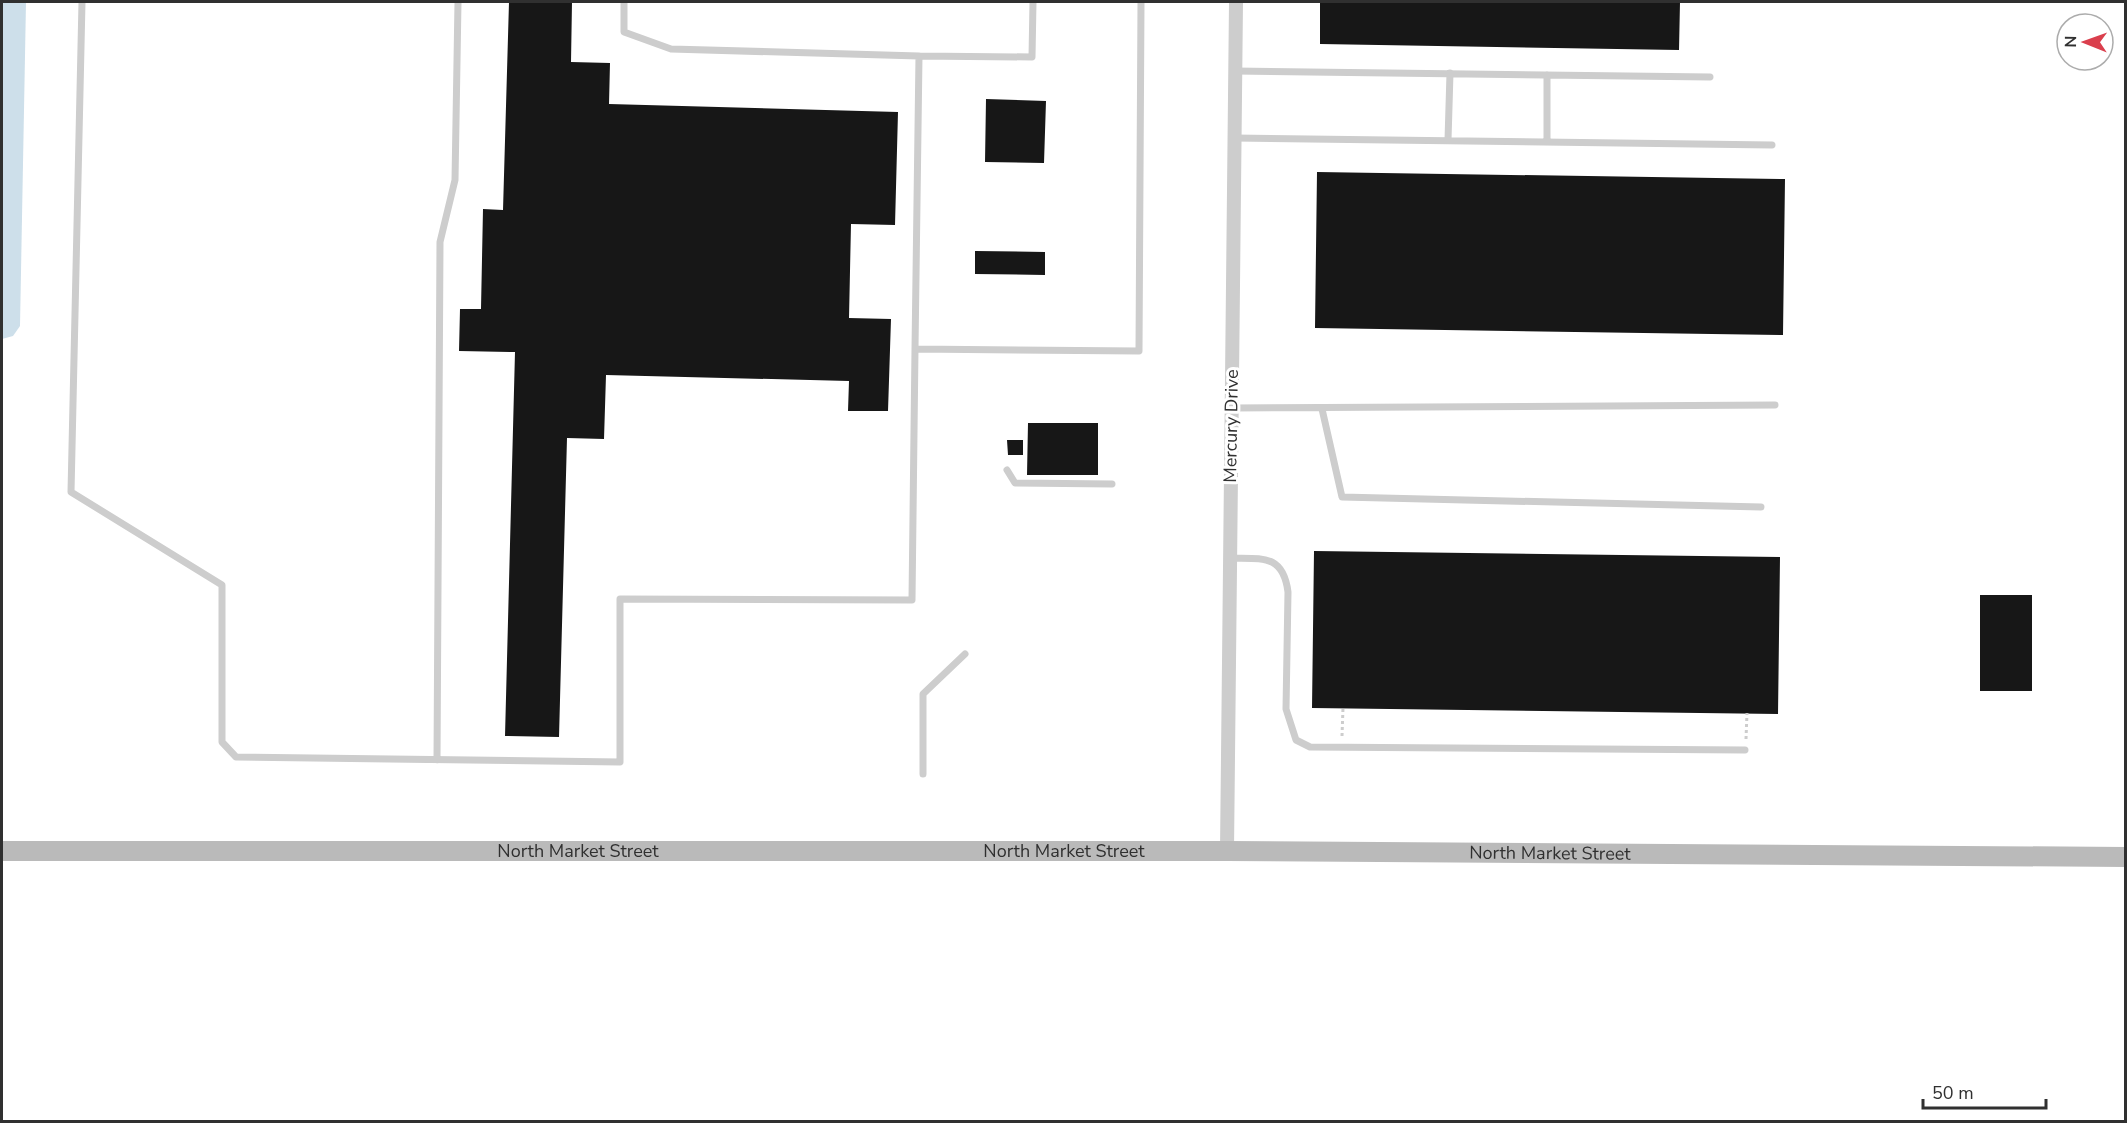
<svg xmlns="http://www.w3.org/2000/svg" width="2127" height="1123" viewBox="0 0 2127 1123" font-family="'Nunito Sans',sans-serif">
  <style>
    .water { fill: #cddfea }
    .building { fill: #171717 }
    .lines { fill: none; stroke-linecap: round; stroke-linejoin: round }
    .path { stroke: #cdcdcd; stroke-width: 3; stroke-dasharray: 3 3; stroke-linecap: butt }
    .lane { stroke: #cdcdcd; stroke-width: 7 }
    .street { stroke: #cdcdcd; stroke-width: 14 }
    .secondary { stroke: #bababa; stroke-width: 20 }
    .labels { text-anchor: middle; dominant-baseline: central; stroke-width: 6; stroke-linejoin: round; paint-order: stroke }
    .street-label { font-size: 18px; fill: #303030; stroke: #fff }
  </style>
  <rect width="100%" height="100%" fill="#fff"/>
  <path class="water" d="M2,2H26L20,326L13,336L2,339Z"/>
  <path class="building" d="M509,2H572L571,62L610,63L609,104L898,112L895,225L851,224L849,318L891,319L888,411H848L849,381L606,375L604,439L567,438L559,737L505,736L515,352L459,351L460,309H481L483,209L503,210Z
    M1320,2H1680L1679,50L1320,44Z
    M986,99L1046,101L1044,163L985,162Z
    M1317,172L1785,179L1783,335L1315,328Z
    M975,251L1045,252V275L975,274Z
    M1028,423H1098V475H1027Z
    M1007,440H1023V455H1008Z
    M1314,551L1780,557L1778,714L1312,708Z
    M1980,595H2032V691H1980Z"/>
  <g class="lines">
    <path class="path" d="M1342,736L1343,708
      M1746,739L1747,713"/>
    <path class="lane" d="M82,2L71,492L222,585V742L236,757L620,762V599L912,600L915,349L1139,351L1141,2
      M624,2V32L671,49L919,56L915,349
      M919,56L1032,57L1033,2
      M1235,71L1710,77
      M1547,75V141
      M1234,138L1772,145
      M1448,140L1450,73
      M1232,408L1775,405
      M1322,409L1342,497L1761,507
      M1007,470L1015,483L1112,484
      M1229,558C1261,559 1283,553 1288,592L1286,709L1296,740L1310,747L1745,750
      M437,760L440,242L455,180L458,2
      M923,774V694L965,654"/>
    <path class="street" d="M1227,851L1236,2"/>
    <path class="secondary" id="s1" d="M2,851H1227L2126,857"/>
  </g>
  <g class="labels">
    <g class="street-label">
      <text transform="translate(1231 426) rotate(-89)">Mercury Drive</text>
      <text stroke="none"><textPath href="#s1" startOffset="576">North Market Street</textPath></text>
      <text stroke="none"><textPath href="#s1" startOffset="1062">North Market Street</textPath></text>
      <text stroke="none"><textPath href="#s1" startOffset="1548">North Market Street</textPath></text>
    </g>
  </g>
  <rect width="2127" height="1123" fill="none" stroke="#303030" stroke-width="6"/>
  <g transform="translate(2085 42) rotate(271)"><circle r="28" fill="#ffffff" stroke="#acacac" stroke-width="1.5"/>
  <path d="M0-4.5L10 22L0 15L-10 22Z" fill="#da3f4d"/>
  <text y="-9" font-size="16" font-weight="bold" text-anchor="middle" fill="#303030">N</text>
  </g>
  <path d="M1923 1099v9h123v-9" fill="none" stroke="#303030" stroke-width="3"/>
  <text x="1932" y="1099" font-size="18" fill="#303030" stroke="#ffffff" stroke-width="4.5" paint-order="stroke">50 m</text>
</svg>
